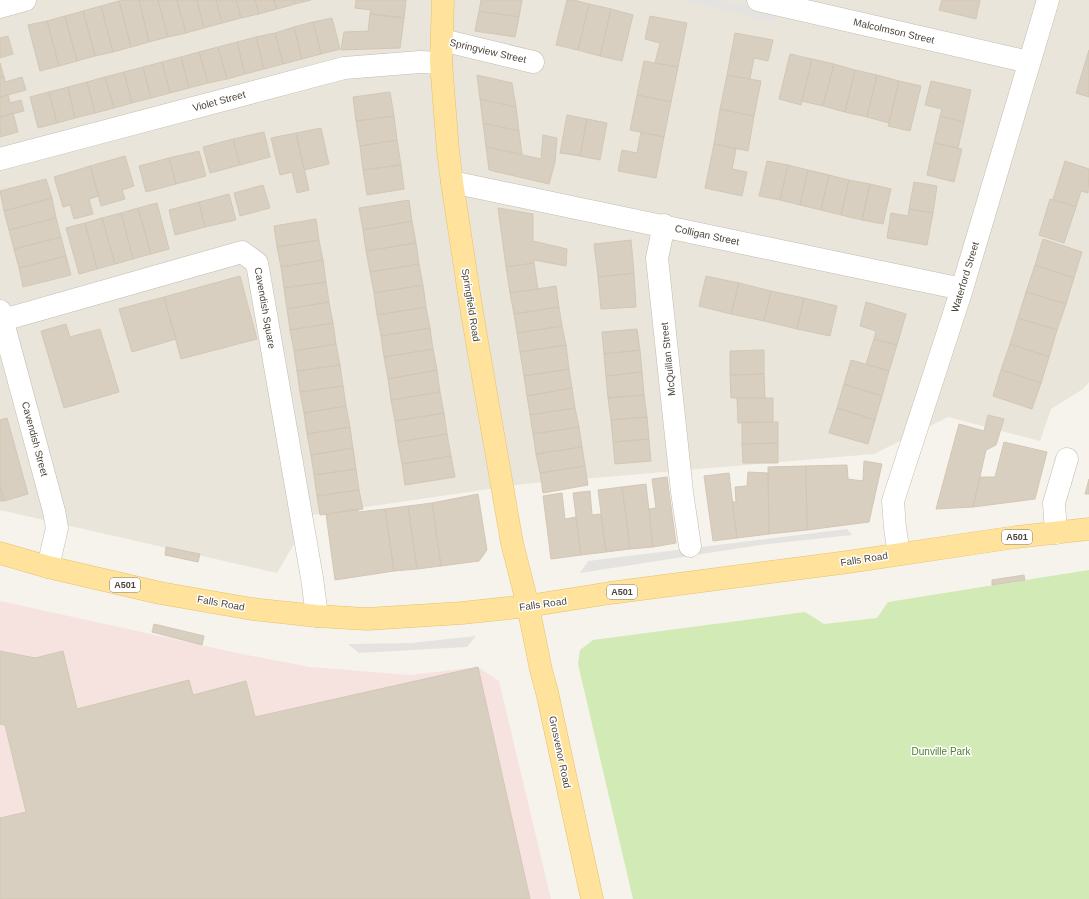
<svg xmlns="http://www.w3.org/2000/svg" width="1089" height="899" viewBox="0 0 1089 899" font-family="Helvetica,sans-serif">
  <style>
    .residential { fill: #eae5da }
    .medical { fill: #f6e3e0 }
    .green { fill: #d2eab5 }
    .parking { fill: #e5e3e0 }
    .building { fill: #d8cfc1; stroke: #d3c7b4 }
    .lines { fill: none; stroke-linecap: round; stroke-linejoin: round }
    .minor-casing { stroke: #c2bbae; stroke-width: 23 }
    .major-casing { stroke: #e6c16a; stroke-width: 23 }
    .minor { stroke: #fff; stroke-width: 22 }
    .major { stroke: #ffe39c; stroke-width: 22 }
    .labels { text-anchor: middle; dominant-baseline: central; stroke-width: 3; stroke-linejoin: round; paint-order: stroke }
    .shield { fill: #fff; stroke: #817c74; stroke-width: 1 }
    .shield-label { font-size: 9px; font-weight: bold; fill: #4b4439 }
    .street-label { font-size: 10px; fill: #4b4439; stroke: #fff }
    .park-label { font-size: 10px; fill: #4a7f2a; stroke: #fff }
  </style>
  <rect width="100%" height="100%" fill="#f6f3ec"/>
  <path class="residential" d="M0,0H1089V382L1083,389L1051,409L1040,441L948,417L874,454L523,484L311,515L277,573L0,510Z"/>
  <path class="medical" d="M0,601L237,653L310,667L410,675L478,667L499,681L551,899H0Z"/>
  <path class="green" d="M1089,570V899H633L578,664L580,650L593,640L805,612L824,624L877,618L888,602Z"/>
  <path class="parking" d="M681,0H723L778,13L775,23Z
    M847,529L852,535L760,545L580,573L588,561Z
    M476,636L467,647L359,653L348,644L411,643Z"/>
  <path class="building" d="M125,0H139L149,42L131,47L119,1Z
    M139,0H158L168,37L149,42Z
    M158,0H177L186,33L168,37Z
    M177,0H197L204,28L186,33Z
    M197,0H216L222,23L204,28Z
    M216,0H236L241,18L222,23Z
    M236,0H255L259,14L241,18Z
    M255,0H274L277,9L259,14Z
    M274,0H294L295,4L277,9Z
    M294,0H311L295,4Z
    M356,0H406L404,18L370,14L371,10L355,8Z
    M481,0H522L519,17L479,11Z
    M567,0H574L589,4L578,50L556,45Z
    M942,0H980L976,19L939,10Z
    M119,1L131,47L113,52L101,6Z
    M589,4L611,9L600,56L578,50Z
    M101,6L113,52L95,56L83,11Z
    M611,9L633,15L622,61L600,56Z
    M83,11L95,56L77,61L65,16Z
    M479,11L519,17L515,37L475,31Z
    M370,14L404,18L400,48L341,50L344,32L368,31Z
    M65,16L77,61L59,66L47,21Z
    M650,16L687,23L678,67L655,63L660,43L645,39Z
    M332,18L340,49L321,54L313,22Z
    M47,21L59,66L40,71L28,25Z
    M313,22L321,54L302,59L294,27Z
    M294,27L302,59L283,64L275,33Z
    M275,33L283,64L264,69L256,37Z
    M735,33L773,40L768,61L754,58L750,79L727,75Z
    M8,36L13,54L0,58V38Z
    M256,37L264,69L245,74L237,42Z
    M237,42L245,74L227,79L218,47Z
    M218,47L227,79L208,83L199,52Z
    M1089,50V97L1076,93Z
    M199,52L208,83L189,88L181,57Z
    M790,54L812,59L801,105L779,99Z
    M181,57L189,88L170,93L162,62Z
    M812,59L834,64L823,106L802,101Z
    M644,61L678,67L671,102L637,95Z
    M162,62L170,93L151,98L143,67Z
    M0,63L4,77H0Z
    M834,64L855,70L845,112L823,106Z
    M143,67L151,98L132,103L124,72Z
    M855,70L877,75L867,117L845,112Z
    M124,72L132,103L114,108L105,77Z
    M477,75L512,83L516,107L480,99Z
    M727,75L761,81L754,116L720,109Z
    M877,75L899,81L889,123L867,117Z
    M0,77H4L5,82L22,77L26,90L0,97Z
    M105,77L114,108L95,113L87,82Z
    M899,81L921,86L910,131L888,126Z
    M931,81L971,90L964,122L940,116L942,109L925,105Z
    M87,82L95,113L75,118L68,87Z
    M68,87L75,118L57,123L49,92Z
    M49,92L57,123L38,128L30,97Z
    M390,92L394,116L356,121L353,97Z
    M8,95L10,103L21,100L24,111L0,117V97Z
    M637,95L671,102L664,137L630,130Z
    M480,99L516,107L519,131L483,123Z
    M720,109L754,116L748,151L714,144Z
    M13,113L18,132L0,137V117Z
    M567,115L587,119L580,156L560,153Z
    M394,116L397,140L360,146L356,121Z
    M940,116L964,122L958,148L934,143Z
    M587,119L607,123L600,160L580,156Z
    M483,123L519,131L522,154L486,147Z
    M321,128L329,164L304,170L296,133Z
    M264,132L270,157L240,165L233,139Z
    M641,132L664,137L656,178L618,171L622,150L637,153Z
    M296,133L309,190L297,193L292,172L280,175L271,138Z
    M543,135L557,138L555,162L549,184L489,170L486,147L541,159Z
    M233,139L240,165L210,173L203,147Z
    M397,140L401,165L363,170L360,146Z
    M934,143L962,149L954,182L927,175Z
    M714,144L736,149L732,169L747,172L742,196L705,188Z
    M199,151L206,176L176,184L169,158Z
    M125,156L134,186L122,190L125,199L101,206L90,166Z
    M169,158L176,184L146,192L139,166Z
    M767,161L788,165L780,200L759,196Z
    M1065,161L1089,169L1088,193L1081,191L1076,207L1053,199Z
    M401,165L404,189L367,195L363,170Z
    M788,165L808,170L800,205L780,200Z
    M90,166L99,196L89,199L93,214L74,219L70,205L63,207L54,177Z
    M808,170L829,175L821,210L800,205Z
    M829,175L849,180L841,215L821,210Z
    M46,179L52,198L4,211L0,191Z
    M849,180L870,184L862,220L841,215Z
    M914,182L937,186L933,213L909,209Z
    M870,184L891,189L883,224L862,220Z
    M263,185L270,208L240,216L234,193Z
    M229,194L236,220L205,227L199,202Z
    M52,198L56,218L9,230L4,211Z
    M1050,199L1076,207L1064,243L1039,235Z
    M409,200L412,221L363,230L359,208Z
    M199,202L205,227L175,235L169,210Z
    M157,203L169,249L151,254L138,208Z
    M138,208L151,254L133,259L121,213Z
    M498,208L533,214V241L567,249L566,266L534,260V263L506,267Z
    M909,209L933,213L927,245L887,238L891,213L908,216Z
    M121,213L133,259L115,264L102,218Z
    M56,218L61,237L14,249L9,230Z
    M102,218L115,264L97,269L85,223Z
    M316,219L319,240L277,247L274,226Z
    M412,221L416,243L366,251L363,230Z
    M85,223L97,269L79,274L66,228Z
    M61,237L66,256L19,268L14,249Z
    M1043,239L1082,252L1074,278L1035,265Z
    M319,240L323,260L281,267L277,247Z
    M631,240L634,273L598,277L594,244Z
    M416,243L419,264L370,272L366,251Z
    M66,256L71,275L23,287L19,268Z
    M323,260L326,282L284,288L281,267Z
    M534,263L538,289L510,293L506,267Z
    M419,264L423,285L374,293L370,272Z
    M1035,265L1074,278L1066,304L1026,292Z
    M634,273L636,307L601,309L598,277Z
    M240,276L257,339L181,359L164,297Z
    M706,276L739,283L731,314L699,306Z
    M326,282L329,302L287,309L284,288Z
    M739,283L771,291L764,321L731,314Z
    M423,285L426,307L377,315L374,293Z
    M556,286L559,307L514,314L510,293Z
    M771,291L804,298L797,329L764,321Z
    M1026,292L1066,304L1057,330L1018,318Z
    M164,297L176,339L132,352L119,309Z
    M804,298L837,306L830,336L797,329Z
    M329,302L333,323L290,330L287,309Z
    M866,302L906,314L897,345L874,339L876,331L860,326Z
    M426,307L430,328L381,336L377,315Z
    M559,307L562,326L517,333L514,314Z
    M1018,318L1057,330L1049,357L1010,344Z
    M333,323L336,344L294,351L290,330Z
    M66,324L70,337L100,329L119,392L64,408L41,331Z
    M562,326L566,345L520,352L517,333Z
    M430,328L433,349L384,357L381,336Z
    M637,329L640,350L604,354L602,332Z
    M874,339L897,345L889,371L866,364Z
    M336,344L340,365L297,371L294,351Z
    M1010,344L1049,357L1041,383L1001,370Z
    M566,345L569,369L524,376L520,352Z
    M433,349L437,370L388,379L384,357Z
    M640,350L642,372L606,376L604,354Z
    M764,350V374L730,375V351Z
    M851,360L889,371L882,396L844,384Z
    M340,365L343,386L300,392L297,371Z
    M569,369L572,388L527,396L524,376Z
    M437,370L440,392L391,400L388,379Z
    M1001,370L1041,383L1032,409L993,396Z
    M642,372L644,395L608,398L606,376Z
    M764,374L765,398H731L730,375Z
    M844,384L882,396L875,420L837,408Z
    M343,386L346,406L304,413L300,392Z
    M572,388L575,408L530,415L527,396Z
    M440,392L444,413L395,421L391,400Z
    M644,395L647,417L611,420L608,398Z
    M737,398H773V422L738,423Z
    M346,406L350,427L307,434L304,413Z
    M575,408L579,427L533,434L530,415Z
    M837,408L875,420L868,444L829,433Z
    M444,413L447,434L398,442L395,421Z
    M988,415L1004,419L996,445L986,450L973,507L936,509L959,424L984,431Z
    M647,417L649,439L613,442L611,420Z
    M7,418L28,494L4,501L0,486V420Z
    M742,422H778V443L742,444Z
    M350,427L353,448L311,455L307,434Z
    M579,427L582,447L536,454L533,434Z
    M447,434L451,456L402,464L398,442Z
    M649,439L651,461L615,464L613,442Z
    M1004,442L1047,452L1035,499L973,507L980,477H995Z
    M778,443V463H743L742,444Z
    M582,447L585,466L540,473L536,454Z
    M353,448L356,469L314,475L311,455Z
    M451,456L455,477L405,485L402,464Z
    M864,461L882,464L869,522L807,530L806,466L847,465L848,479L863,481Z
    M585,466L588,485L543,493L540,473Z
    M806,466L807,530L769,534L768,467Z
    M356,469L359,490L317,496L314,475Z
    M748,472L768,473L769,534L737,538L732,502H736L735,487L747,486Z
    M729,473L737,538L713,541L704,476Z
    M667,477L676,543L653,547L649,509L656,508L652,479Z
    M1089,479V494H1085Z
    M646,484L653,547L630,549L622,487Z
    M0,486L4,501H0Z
    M622,487L630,549L606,552L598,490Z
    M359,490L363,509L320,515L317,496Z
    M590,491L592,515L601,514L606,552L581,555L573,493Z
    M562,493L565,519L576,517L581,555L551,559L543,496Z
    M478,494L487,550L479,561L441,566L432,503Z
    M432,503L441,566L417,569L408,506Z
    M408,506L417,569L394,571L385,509Z
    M358,509V512L385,509L394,571L335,580L326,514Z
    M166,547L200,554L198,562L165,555Z
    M1024,575L1025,580L992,585V580Z
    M154,624L204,636L202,645L152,632Z
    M0,651L35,658L63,651L77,709L189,680L193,695L246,681L255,717L478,667L530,899H0V818L26,812L5,725L0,724Z"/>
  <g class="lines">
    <defs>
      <path id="minor" d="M758,0L1029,62
        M0,7L25,0
        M442,40L533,62
        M0,159L344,68L420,62L441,63
        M452,182L962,289
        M664,225L657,258L682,492L690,546
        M0,311L54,511L57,528L48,567
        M3,320L242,252L257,263L312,578L317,616
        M1056,533L1054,503L1067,459
        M899,554L895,528L893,501L962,289L1048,0"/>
      <path id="major" d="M443,0L441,63L448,151L452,182L472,313L512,543L528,606L541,670L547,692L592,899
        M0,553L48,567L160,593L252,609L317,616L367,619L462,613L528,606L610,593L848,562L1016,537L1089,529"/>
    </defs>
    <use href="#minor" class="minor-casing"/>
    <use href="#major" class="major-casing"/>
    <use href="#minor" class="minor"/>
    <use href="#major" class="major"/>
  </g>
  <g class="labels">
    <g class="shield">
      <rect x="1002" y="530" width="30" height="14" rx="3"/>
      <rect x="110" y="578" width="30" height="14" rx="3"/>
      <rect x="607" y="585" width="30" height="14" rx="3"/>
    </g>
    <g class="shield-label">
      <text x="1017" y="537">A501</text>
      <text x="125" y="585">A501</text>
      <text x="622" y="592">A501</text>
    </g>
    <g class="street-label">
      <text transform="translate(894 31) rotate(13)">Malcolmson Street</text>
      <text transform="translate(488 51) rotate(13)">Springview Street</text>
      <text transform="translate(219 101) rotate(-15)">Violet Street</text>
      <text transform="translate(707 235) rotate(12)">Colligan Street</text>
      <text transform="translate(965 277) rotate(-73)">Waterford Street</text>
      <text transform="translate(471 305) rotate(81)">Springfield Road</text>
      <text transform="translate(265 308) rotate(80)">Cavendish Square</text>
      <text transform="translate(668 359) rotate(-96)">McQuillan Street</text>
      <text transform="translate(35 439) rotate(75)">Cavendish Street</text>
      <text transform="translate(864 559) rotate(-9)">Falls Road</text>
      <text transform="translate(221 603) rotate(10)">Falls Road</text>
      <text transform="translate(543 604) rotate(-8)">Falls Road</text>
      <text transform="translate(560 752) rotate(78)">Grosvenor Road</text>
    </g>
    <g class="park-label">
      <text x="941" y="751">Dunville Park</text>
    </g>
  </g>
</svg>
